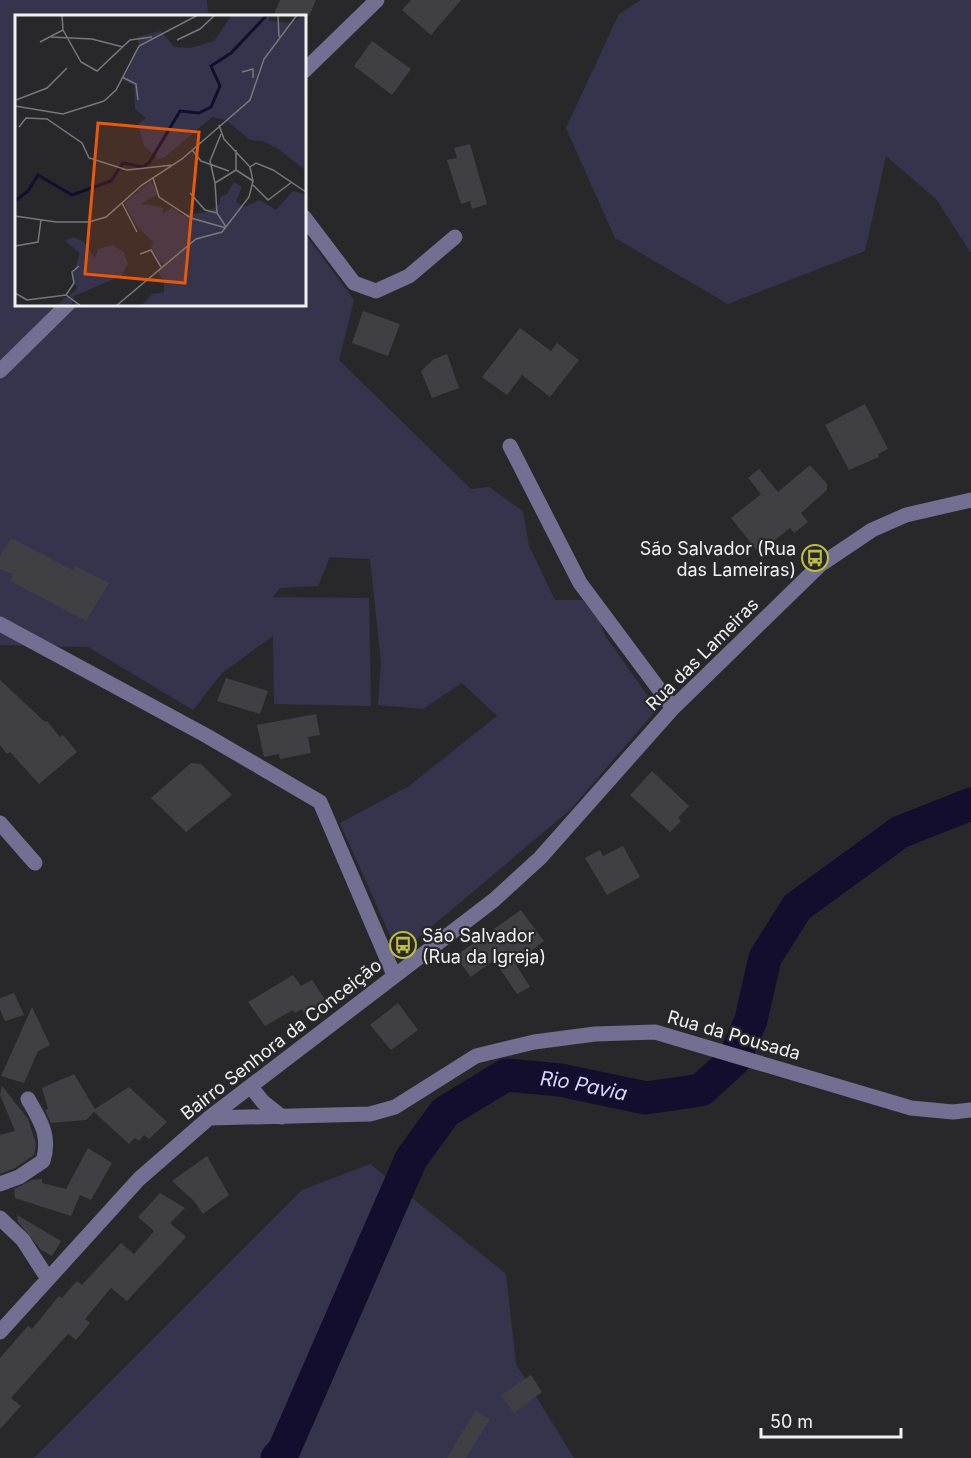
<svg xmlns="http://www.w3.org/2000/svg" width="971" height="1458" viewBox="0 0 971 1458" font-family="Inter,sans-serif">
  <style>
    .green { fill: #36344c }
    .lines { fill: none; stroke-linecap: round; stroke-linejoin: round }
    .river { stroke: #140e2e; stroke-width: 33 }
    .building { fill: #403f43 }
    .minor { stroke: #726f93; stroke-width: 15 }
    .labels { text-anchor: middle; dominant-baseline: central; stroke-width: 4.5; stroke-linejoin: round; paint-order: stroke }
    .poi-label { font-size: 18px; fill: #f1f1f3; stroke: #28282b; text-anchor: end }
    .street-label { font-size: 18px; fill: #f1f1f3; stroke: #28282b }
    .water-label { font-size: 20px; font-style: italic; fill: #d9d6fe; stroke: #28282b }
    .inset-river { fill: none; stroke: #140e2e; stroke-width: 3 }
    .inset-road { fill: none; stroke: #78787b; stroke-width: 1.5 }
    .view { fill: #e8590c; fill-opacity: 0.15; stroke: #e8590c; stroke-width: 3 }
    .inset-edge { fill: none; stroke: #f1f1f3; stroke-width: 3 }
  </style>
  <rect width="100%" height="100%" fill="#28282b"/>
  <path class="green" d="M0,0H207L208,12L213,16H16V304H304L305,234L354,300L339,360L471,489L489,487L523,511L529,546L555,600H582L600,621L604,634L657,709L571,809L412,943L392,940L340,823L409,786L497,716L462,683L423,709L378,705L381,662L370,559L330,557L318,586L280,588L273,597L369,598L371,706L274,704L273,636L222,673L193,710L88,647L0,645Z
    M641,0H971V253L936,199L886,156L865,251L728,304L615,238L566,128L619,14Z
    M370,1164L506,1274L516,1364L574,1458H34L302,1190Z"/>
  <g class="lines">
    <path class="river" id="s1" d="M277,1458L284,1450L411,1159L445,1112L506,1075L560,1080L646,1098L701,1090L734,1060L751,1020L765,958L797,907L900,832L971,804"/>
  </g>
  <path class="building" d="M280,0H316L309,16H273Z
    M411,0H461L431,35L402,10Z
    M372,41L411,69L392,95L354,66Z
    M470,144L487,204L472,209L470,201L461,204L447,160L457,158L454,148Z
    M363,311L400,324L388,356L352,343Z
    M520,328L551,351L557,343L579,360L550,397L522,375L507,395L482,377Z
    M447,354L459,388L432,398L421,371L434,359Z
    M865,404L888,449L878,454L879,457L849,470L825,425Z
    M810,465L827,484V490L801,513L808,522L794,533L790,528L759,553L731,518L761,494L748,478L759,469L778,492Z
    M11,538L73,570L75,566L109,583L86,621L10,581L13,574L0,569V556Z
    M226,678L268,691L260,714L217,701Z
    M0,680L45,722L47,721L60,737L63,735L77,752L39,784L10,752L7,754L0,745Z
    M316,714L320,735L308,737L311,753L280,759L279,754L264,757L257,725Z
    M191,763L201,764L232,795L186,832L151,798Z
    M652,771L689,806L678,818L681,821L670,832L630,795Z
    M623,846L640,877L607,895L585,858L600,850L603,856Z
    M521,910L544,941L515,963L530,987L517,994L494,960L471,977L455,956Z
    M293,975L301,986L312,980L325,999L304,1013L302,1009L295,1013L293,1010L265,1026L248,1002Z
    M14,993L24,1015L5,1021L0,1010V998Z
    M398,1003L418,1030L391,1050L370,1025Z
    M32,1007L50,1045L38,1051L24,1083L1,1076Z
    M74,1074L95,1109L129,1087L167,1122L149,1139L144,1135L139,1141L135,1138L129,1144L94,1112L86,1120L51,1123L45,1110L48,1109L42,1088Z
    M2,1086L28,1119L36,1144L34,1155L15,1168L0,1174V1135L15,1131L0,1095Z
    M88,1148L112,1163L91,1200L80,1195L71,1216L15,1198L14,1189L32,1180L42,1179V1183L66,1189Z
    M207,1156L229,1195L203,1214L194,1201L172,1181Z
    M160,1193L185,1208L170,1223L186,1237L127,1301L111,1288L85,1319L90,1323L76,1340L68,1334L11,1398L21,1406L0,1429V1358L28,1326L32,1329L59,1296L62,1298L77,1281L82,1285L121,1243L134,1254L154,1231L138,1217Z
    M17,1215L61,1241L52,1256L41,1250L18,1222Z
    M531,1375L542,1392L514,1413L501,1395Z
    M475,1411L490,1419L466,1458H447Z"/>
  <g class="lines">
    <path class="minor" d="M304,71L377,0
      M304,217L354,283L376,291L409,276L455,237
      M0,371L68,304
      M510,446L580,583L673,708
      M0,624L207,736L320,802L394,975
      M0,823L35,863
      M251,1087L263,1102L282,1117
      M209,1118L370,1114L395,1107L476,1056L534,1042L595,1034L655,1032L911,1108L953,1112L971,1110
      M0,1184L19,1177L43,1161C51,1136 40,1120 28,1099
      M0,1218L23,1240L48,1279
      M0,1332L139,1179L209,1118L494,900L540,858L673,708L820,565L872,530L906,515L971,500"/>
  </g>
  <defs>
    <symbol id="bus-ring" viewBox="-11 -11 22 22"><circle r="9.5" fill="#28282b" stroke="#c0be41" stroke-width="1.5"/><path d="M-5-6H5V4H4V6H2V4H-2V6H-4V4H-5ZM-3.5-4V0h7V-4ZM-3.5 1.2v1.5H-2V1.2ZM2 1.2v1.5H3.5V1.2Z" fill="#c0be41"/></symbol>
  </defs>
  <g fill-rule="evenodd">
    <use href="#bus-ring" x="800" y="543" width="30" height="30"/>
    <use href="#bus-ring" x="388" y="930" width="30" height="30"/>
  </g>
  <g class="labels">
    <g class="poi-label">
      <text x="796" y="548">São Salvador (Rua<tspan x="796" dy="21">das Lameiras)</tspan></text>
      <text x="422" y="935" text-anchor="start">São Salvador<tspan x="422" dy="21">(Rua da Igreja)</tspan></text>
    </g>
    <g class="street-label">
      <text transform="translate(702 654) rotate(-45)">Rua das Lameiras</text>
      <text transform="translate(734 1035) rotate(16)">Rua da Pousada</text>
      <text transform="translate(281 1039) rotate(-38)">Bairro Senhora da Conceição</text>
    </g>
    <g class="water-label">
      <text stroke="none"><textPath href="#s1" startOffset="536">Rio Pavia</textPath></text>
    </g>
  </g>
  <g transform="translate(15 15)">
    <rect width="291" height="291" fill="#28282b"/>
    <path d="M217,0H254V6L275,8L291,0L289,154L262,133L248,126L235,125L211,105L197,102L150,142L143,144L129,131L123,109L131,103L120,94L119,70L108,65L124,30L122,22L146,16L159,32L175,33L199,26ZM136,166L143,179L126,189L148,192V199L157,192L167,200L193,197L205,189V182L212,179L219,167L227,172L221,187L229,192L245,185L261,195L278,176L291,180V291H126L137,279L149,277V265L142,257L149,248L145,247L136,233L138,227L121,210L109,188ZM58,222L68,226L80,243L83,234L98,230L109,237L113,249L106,261L59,281L56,291H40L62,274L58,260L65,238L50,226Z" fill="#36344c"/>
    <path class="inset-river" d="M0,186L13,176L23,160L57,180L96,166L108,148L128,152L134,148L165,96L184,98L196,92L205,71L196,51L216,38L252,0"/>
    <path class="inset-road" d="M263,0L264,22M48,15L66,47L82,56L115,25L137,22M36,22L77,24L108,32M162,25L185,14L200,0M25,27L48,15L47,0M227,57L238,54V63M107,62L121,69L123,85M1,85L32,73L52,53M0,91L48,99L89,86L101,75L124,31L183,0M4,112L11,103L32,104L67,128L74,143L112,155L158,150M177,135L186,146L214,156M221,135V155L238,166M235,152L241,148L258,155L291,177M138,163L144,182L156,190L176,203L211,213M200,168L195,146L206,119M238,170L253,185L277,167M175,178L190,195L202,198M107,188L122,217M0,201L41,207H74L91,202L127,170L167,144L235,85L249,44L282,0M211,212L202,198L200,168L221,155M0,231L23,227L26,205M125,239L136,235L146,252M0,278L12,285L51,280L66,291M51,280L59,268L57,257L64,251M101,291L181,224L207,217L234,182L238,166L235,152L209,124L204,110"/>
    <path class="view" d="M83,108L184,117L170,268L70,259Z"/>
    <rect width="291" height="291" class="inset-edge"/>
  </g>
  <path d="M761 1428v9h140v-9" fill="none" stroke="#f1f1f3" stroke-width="3"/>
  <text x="770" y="1428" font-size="18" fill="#f1f1f3" stroke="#28282b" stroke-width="4.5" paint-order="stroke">50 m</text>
</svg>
